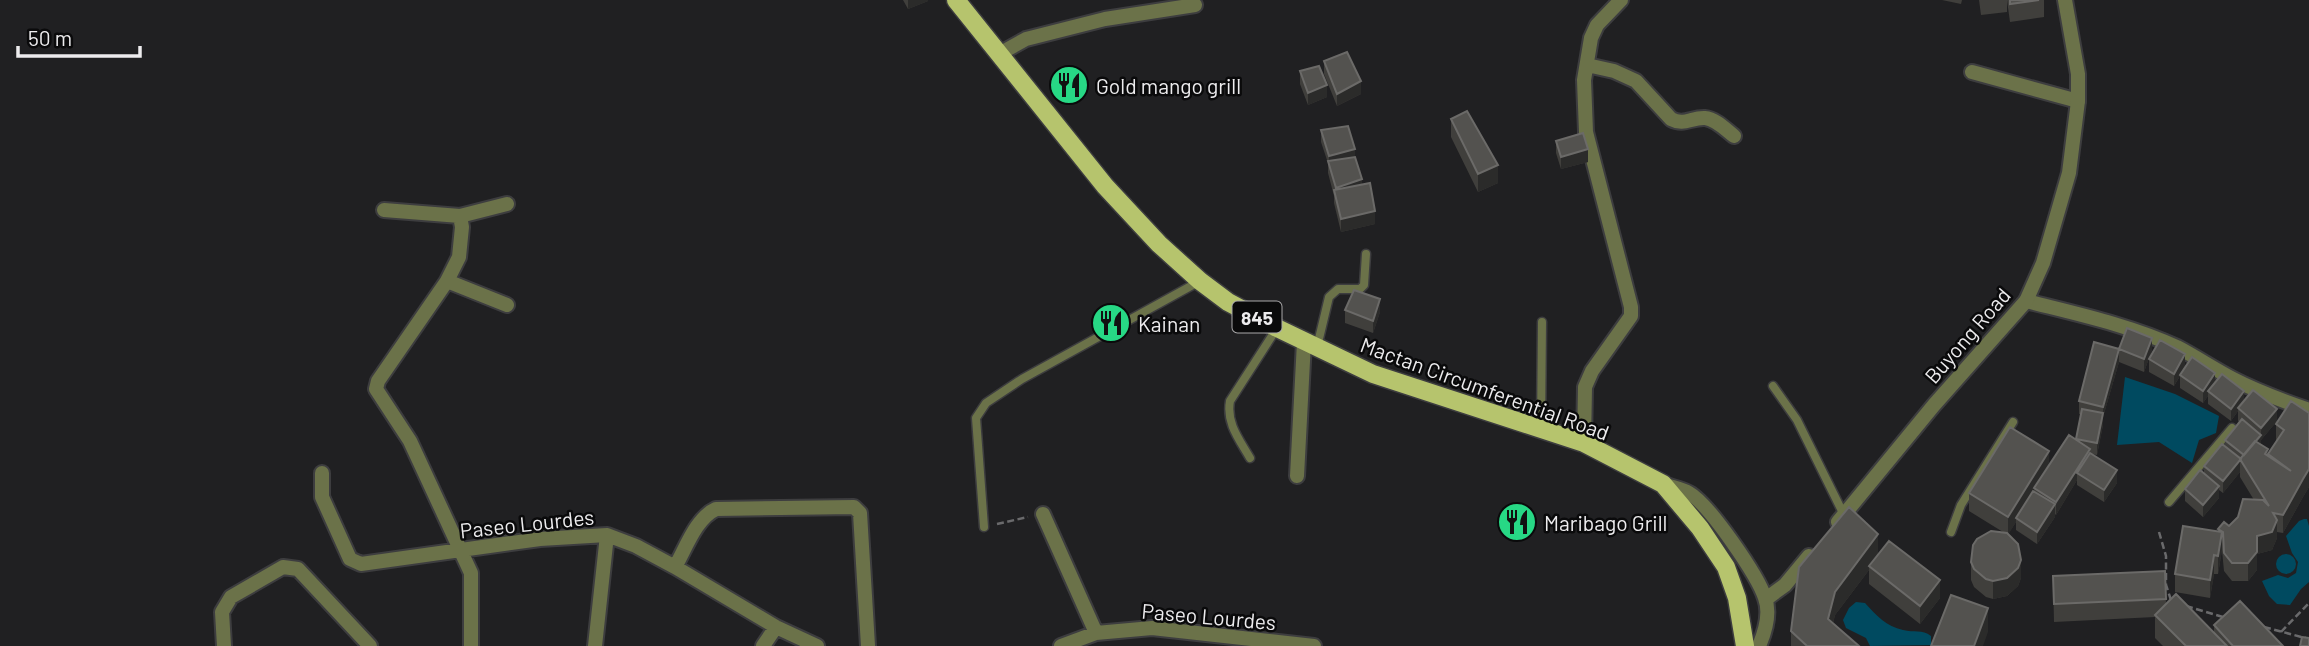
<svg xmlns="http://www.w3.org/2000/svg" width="2309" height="646" viewBox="0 0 2309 646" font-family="Barlow,sans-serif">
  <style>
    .water { fill: #004a60 }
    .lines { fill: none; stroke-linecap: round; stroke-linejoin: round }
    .service-casing { stroke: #3d3d3f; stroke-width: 11 }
    .minor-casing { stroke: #3d3d3f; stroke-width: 18 }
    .tertiary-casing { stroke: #3d3d3f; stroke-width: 18 }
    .primary-casing { stroke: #3d3d3f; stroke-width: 21 }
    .path { stroke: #6a6a6c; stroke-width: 2.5; stroke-dasharray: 7 3.5; stroke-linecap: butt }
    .service { stroke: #6b7249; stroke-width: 8 }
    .minor { stroke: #6b7249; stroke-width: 14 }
    .tertiary { stroke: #6b7249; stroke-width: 14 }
    .primary { stroke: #b6c46d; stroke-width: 18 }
    .wall { fill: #403f3c }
    .shaded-wall { fill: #2b2b2a }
    .building { fill: #53524f; stroke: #6b6a68; stroke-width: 2 }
    .labels { text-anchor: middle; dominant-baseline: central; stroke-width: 5; stroke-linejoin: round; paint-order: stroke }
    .shield { fill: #0a0a0b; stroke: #a9a8aa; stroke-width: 2 }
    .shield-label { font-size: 19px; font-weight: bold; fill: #edecee }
    .poi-label { font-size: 21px; fill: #edecee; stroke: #0a0a0b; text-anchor: start }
    .street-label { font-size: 21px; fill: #edecee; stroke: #0a0a0b }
  </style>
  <rect width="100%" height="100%" fill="#202022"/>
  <path class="water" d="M2125,377L2175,394L2219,416L2216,433L2199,440L2192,463L2159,442L2117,445Z
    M2304,519H2307L2309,526V582L2301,589L2290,605L2277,604L2269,596L2262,581L2278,575L2288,578L2296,573L2298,562L2292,553L2286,536L2299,521Z
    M2276 564a10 10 0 1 1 20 0a10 10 0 1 1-20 0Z
    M1856,602L1865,603C1877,616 1886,626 1903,630C1914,633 1922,629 1931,636V645L1870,646L1866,638L1846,628L1843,620L1849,608Z"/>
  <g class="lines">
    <defs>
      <path id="service" d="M1317,347L1329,297L1338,289H1360L1364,285L1366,254
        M1773,386L1797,420L1844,515
        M1541,430L1542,322
        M1250,458C1239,439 1226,423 1230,401L1277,328
        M2169,502L2232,428
        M984,527L976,418L986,403L1022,379L1200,281
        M1951,532L1961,505L2013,422"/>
      <path id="minor" d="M999,54L1026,39L1105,19L1195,5
        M1587,65L1614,71L1636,81L1671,119C1684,126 1692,117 1705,118C1716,119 1726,130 1734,136
        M1972,72L2078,101
        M384,210L460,216L507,204
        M460,216L462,227L459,257L447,281L378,381L376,389L410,441L471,573V646
        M447,281L507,305
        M2026,301C2077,314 2129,325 2177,347C2196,357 2214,369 2233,379C2258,392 2283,401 2309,410
        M1584,443L1585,387L1592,371L1631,316V307L1586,132L1584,80L1591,38L1597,25L1621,0
        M322,473V497L350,559L361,564L540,539L607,535L636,546L675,567L776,627L817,646
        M1297,476L1304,342
        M1043,514L1096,633
        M675,567C686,548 696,518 716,509L854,507L860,513L868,646
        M224,646L222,612L231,597L283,567L298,569L370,646
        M595,646L607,535
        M763,646L776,627
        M1061,646L1096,633L1152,628L1314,646"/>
      <path id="tertiary" d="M1663,484C1671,487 1682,489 1689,493C1709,504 1758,576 1765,598C1771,614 1765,632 1759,646
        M1838,522L1934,405L2026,301L2043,263L2069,173L2078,101V74L2065,0
        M1766,599L1785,585L1809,556"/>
      <path id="primary" d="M956,0L1105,186L1159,244L1200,281L1228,302L1277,328L1373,374L1584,443L1663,484L1700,528L1726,567L1737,598L1745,646"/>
    </defs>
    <use href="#service" class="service-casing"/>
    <use href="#minor" class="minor-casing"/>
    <use href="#tertiary" class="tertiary-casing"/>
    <use href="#primary" class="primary-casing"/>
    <path class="path" d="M997,524L1028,517
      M2159,532L2166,556V585L2171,600
      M2186,606L2223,617
      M2264,627L2309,639
      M2281,632L2309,603"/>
    <use href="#service" class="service"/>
    <use href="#minor" class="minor"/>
    <use href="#tertiary" class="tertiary"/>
    <use href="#primary" class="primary"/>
  </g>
  <path class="wall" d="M903,0H928V1L908,9Z
    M1942,0H1962L1961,4Z
    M1979,0H2007V12L1981,15Z
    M2007,0H2044V17L2010,22Z
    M1324,61L1361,94L1337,106L1324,74Z
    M1300,71L1327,97L1308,105L1300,84Z
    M1451,119L1498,183L1478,192L1451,137Z
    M1321,130L1355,158L1362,185L1375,224L1341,232L1334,203V196L1328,173V163L1321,142Z
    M1556,141L1588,162L1561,169L1556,153Z
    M1345,310L1380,312L1373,333L1345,323Z
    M2119,349L2152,350L2144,372L2119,362Z
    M2149,359L2185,367L2215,382L2277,421L2261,440V445L2268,453L2276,442V424L2309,413V487L2303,497L2283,533L2277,532V538L2272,550L2257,554V570L2248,581H2232L2224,571L2222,550L2218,574H2214L2210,598L2175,592V574L2218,532V529L2229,526L2254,500L2240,477V472L2223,493L2219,490V498L2203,517L2185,501V489L2204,473V466L2225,446V440L2240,422L2238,421V411L2231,421L2208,404V396L2203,403L2180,388V376L2174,386L2149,372Z
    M2119,362L2103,417V425L2097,455L2091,454L2117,483L2104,502L2077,485V480L2056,515L2055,514V517L2037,544L2016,530V522L2008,534L2021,578L2018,586L2007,596L1993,599L1986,597L1974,587L1971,580V562L2003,532L1969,511V493L2049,466L2076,440L2081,414H2079V401Z
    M1878,554L1940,598L1920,624L1869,584V570L1835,615L1833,623L1859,646H1791V631Z
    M2165,571L2166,604L2214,632V625L2283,646H2163L2155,638V617L2054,622L2053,576Z"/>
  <path class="shaded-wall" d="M908,0H928V1L908,9Z
    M1361,81V94L1337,106V94Z
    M1327,85V97L1308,105V93Z
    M1355,149V161L1329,168V156Z
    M1588,149V162L1561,169V157Z
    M1498,165V183L1478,192V174Z
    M1362,179V192L1336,196V188Z
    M1375,211V224L1341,232V219Z
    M1380,299V312L1373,333V321Z
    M2152,338V350L2144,372V359Z
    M2119,349V362L2103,417V425L2097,455V443L2103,416V407Z
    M2185,354V367L2174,386V374Z
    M2215,373V386L2208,391V396L2203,403V391Z
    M2244,391V403L2238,408V411L2231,421V409Z
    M2277,409V421L2261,440V428Z
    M2261,435V447L2244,468V455Z
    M2090,449V461L2077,473V480L2056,515V502Z
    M2049,451V469L2034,488V493L2016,518V522L2008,535V517Z
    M2240,460V472L2223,493V481Z
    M2309,469V487L2303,497L2283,533V515L2303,479Z
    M2117,470V483L2104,502V490Z
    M2219,486V498L2203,517V505Z
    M2055,504V517L2037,544V532Z
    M2277,520V538L2272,550L2257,554V570L2248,581V563L2257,536Z
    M2222,532V550L2218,574V556Z
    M1878,534V557L1869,566V570L1835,615L1828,642V619L1835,592Z
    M2214,555V574L2210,598V580Z
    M2021,560V578L2018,586L2007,596L1993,599V581Z
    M1940,580V598L1920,624V606Z
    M1988,608V632L1983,646H1974Z"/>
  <path class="building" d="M2010,0H2039L2010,4Z
    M1347,52L1361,81L1337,94L1324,61Z
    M1319,66L1327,85L1308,93L1300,71Z
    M1467,111L1498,165L1478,174L1451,119Z
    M1348,126L1355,149L1329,156L1321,130Z
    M1583,133L1588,149L1561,157L1556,141Z
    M1355,157L1362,179L1336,188L1328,161Z
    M1370,183L1375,211L1341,219L1334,190Z
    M1354,290L1380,299L1373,321L1345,310Z
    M2127,328L2152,338L2144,359L2119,349Z
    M2160,340L2185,354L2174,374L2149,359Z
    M2094,342L2119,349L2103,407L2079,401Z
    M2192,357L2215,373L2203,391L2180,375Z
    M2222,374L2244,391L2231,409L2208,391Z
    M2253,390L2277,409L2261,428L2238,408Z
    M2291,401L2309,413V469L2303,479L2283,515L2273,513L2277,520L2272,532L2257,536V552L2248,563H2232L2224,553L2223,532L2218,529L2224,522L2229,526L2238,517L2243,499L2263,500L2269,506L2240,459L2255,441L2268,449L2265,454L2291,471L2268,454L2284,430L2276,424Z
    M2082,409L2103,413L2097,443L2076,439Z
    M2242,419L2261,435L2244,455L2225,440Z
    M2010,427L2049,451L2008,517L1969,493Z
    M2069,435L2090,449L2056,502L2034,488Z
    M2222,444L2241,459L2223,481L2204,466Z
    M2090,453L2117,470L2104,490L2077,473Z
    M2200,470L2219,486L2203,505L2185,489Z
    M2033,491L2055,504L2037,532L2016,518Z
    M1849,507L1878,534L1835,592L1828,619L1859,646H1807L1791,631L1799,567Z
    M2183,526L2222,532L2218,556L2214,555L2210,580L2175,574Z
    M1991,531L2007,533L2018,544L2021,560L2018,568L2007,578L1993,581L1986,579L1974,569L1971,562L1973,545L1977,539Z
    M1889,541L1940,580L1920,606L1869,566Z
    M2165,571L2166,599L2054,604L2053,576Z
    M2176,594L2227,646H2186L2155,615Z
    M1951,595L1988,608L1974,646H1931Z
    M2240,601L2283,646H2233L2214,625Z
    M2302,637L2309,638V646H2300Z"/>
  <defs>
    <symbol id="restaurant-disc" viewBox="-11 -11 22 22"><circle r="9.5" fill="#27d885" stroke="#0a0a0b"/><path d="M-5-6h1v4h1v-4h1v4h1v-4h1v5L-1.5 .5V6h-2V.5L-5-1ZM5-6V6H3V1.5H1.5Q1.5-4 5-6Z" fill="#111"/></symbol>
  </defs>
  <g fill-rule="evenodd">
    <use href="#restaurant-disc" x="1047" y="63" width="44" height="44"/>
    <use href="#restaurant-disc" x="1089" y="301" width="44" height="44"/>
    <use href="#restaurant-disc" x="1495" y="500" width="44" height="44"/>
  </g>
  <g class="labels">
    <rect class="shield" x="1232.5" y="301.5" width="49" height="31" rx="5"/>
    <g class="shield-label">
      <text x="1257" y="317">845</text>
    </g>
    <g class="poi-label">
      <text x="1096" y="85">Gold mango grill</text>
      <text x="1138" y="323">Kainan</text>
      <text x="1544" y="522">Maribago Grill</text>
    </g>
    <g class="street-label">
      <text transform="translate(1967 335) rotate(-49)">Buyong Road</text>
      <text transform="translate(1485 388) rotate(20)">Mactan Circumferential Road</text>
      <text transform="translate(527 523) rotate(-6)">Paseo Lourdes</text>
      <text transform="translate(1209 616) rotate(5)">Paseo Lourdes</text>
    </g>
  </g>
  <path d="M18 46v10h122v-10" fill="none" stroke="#edecee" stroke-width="3.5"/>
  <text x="28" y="46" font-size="21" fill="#edecee" stroke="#0a0a0b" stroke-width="5" paint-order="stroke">50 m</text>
</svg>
